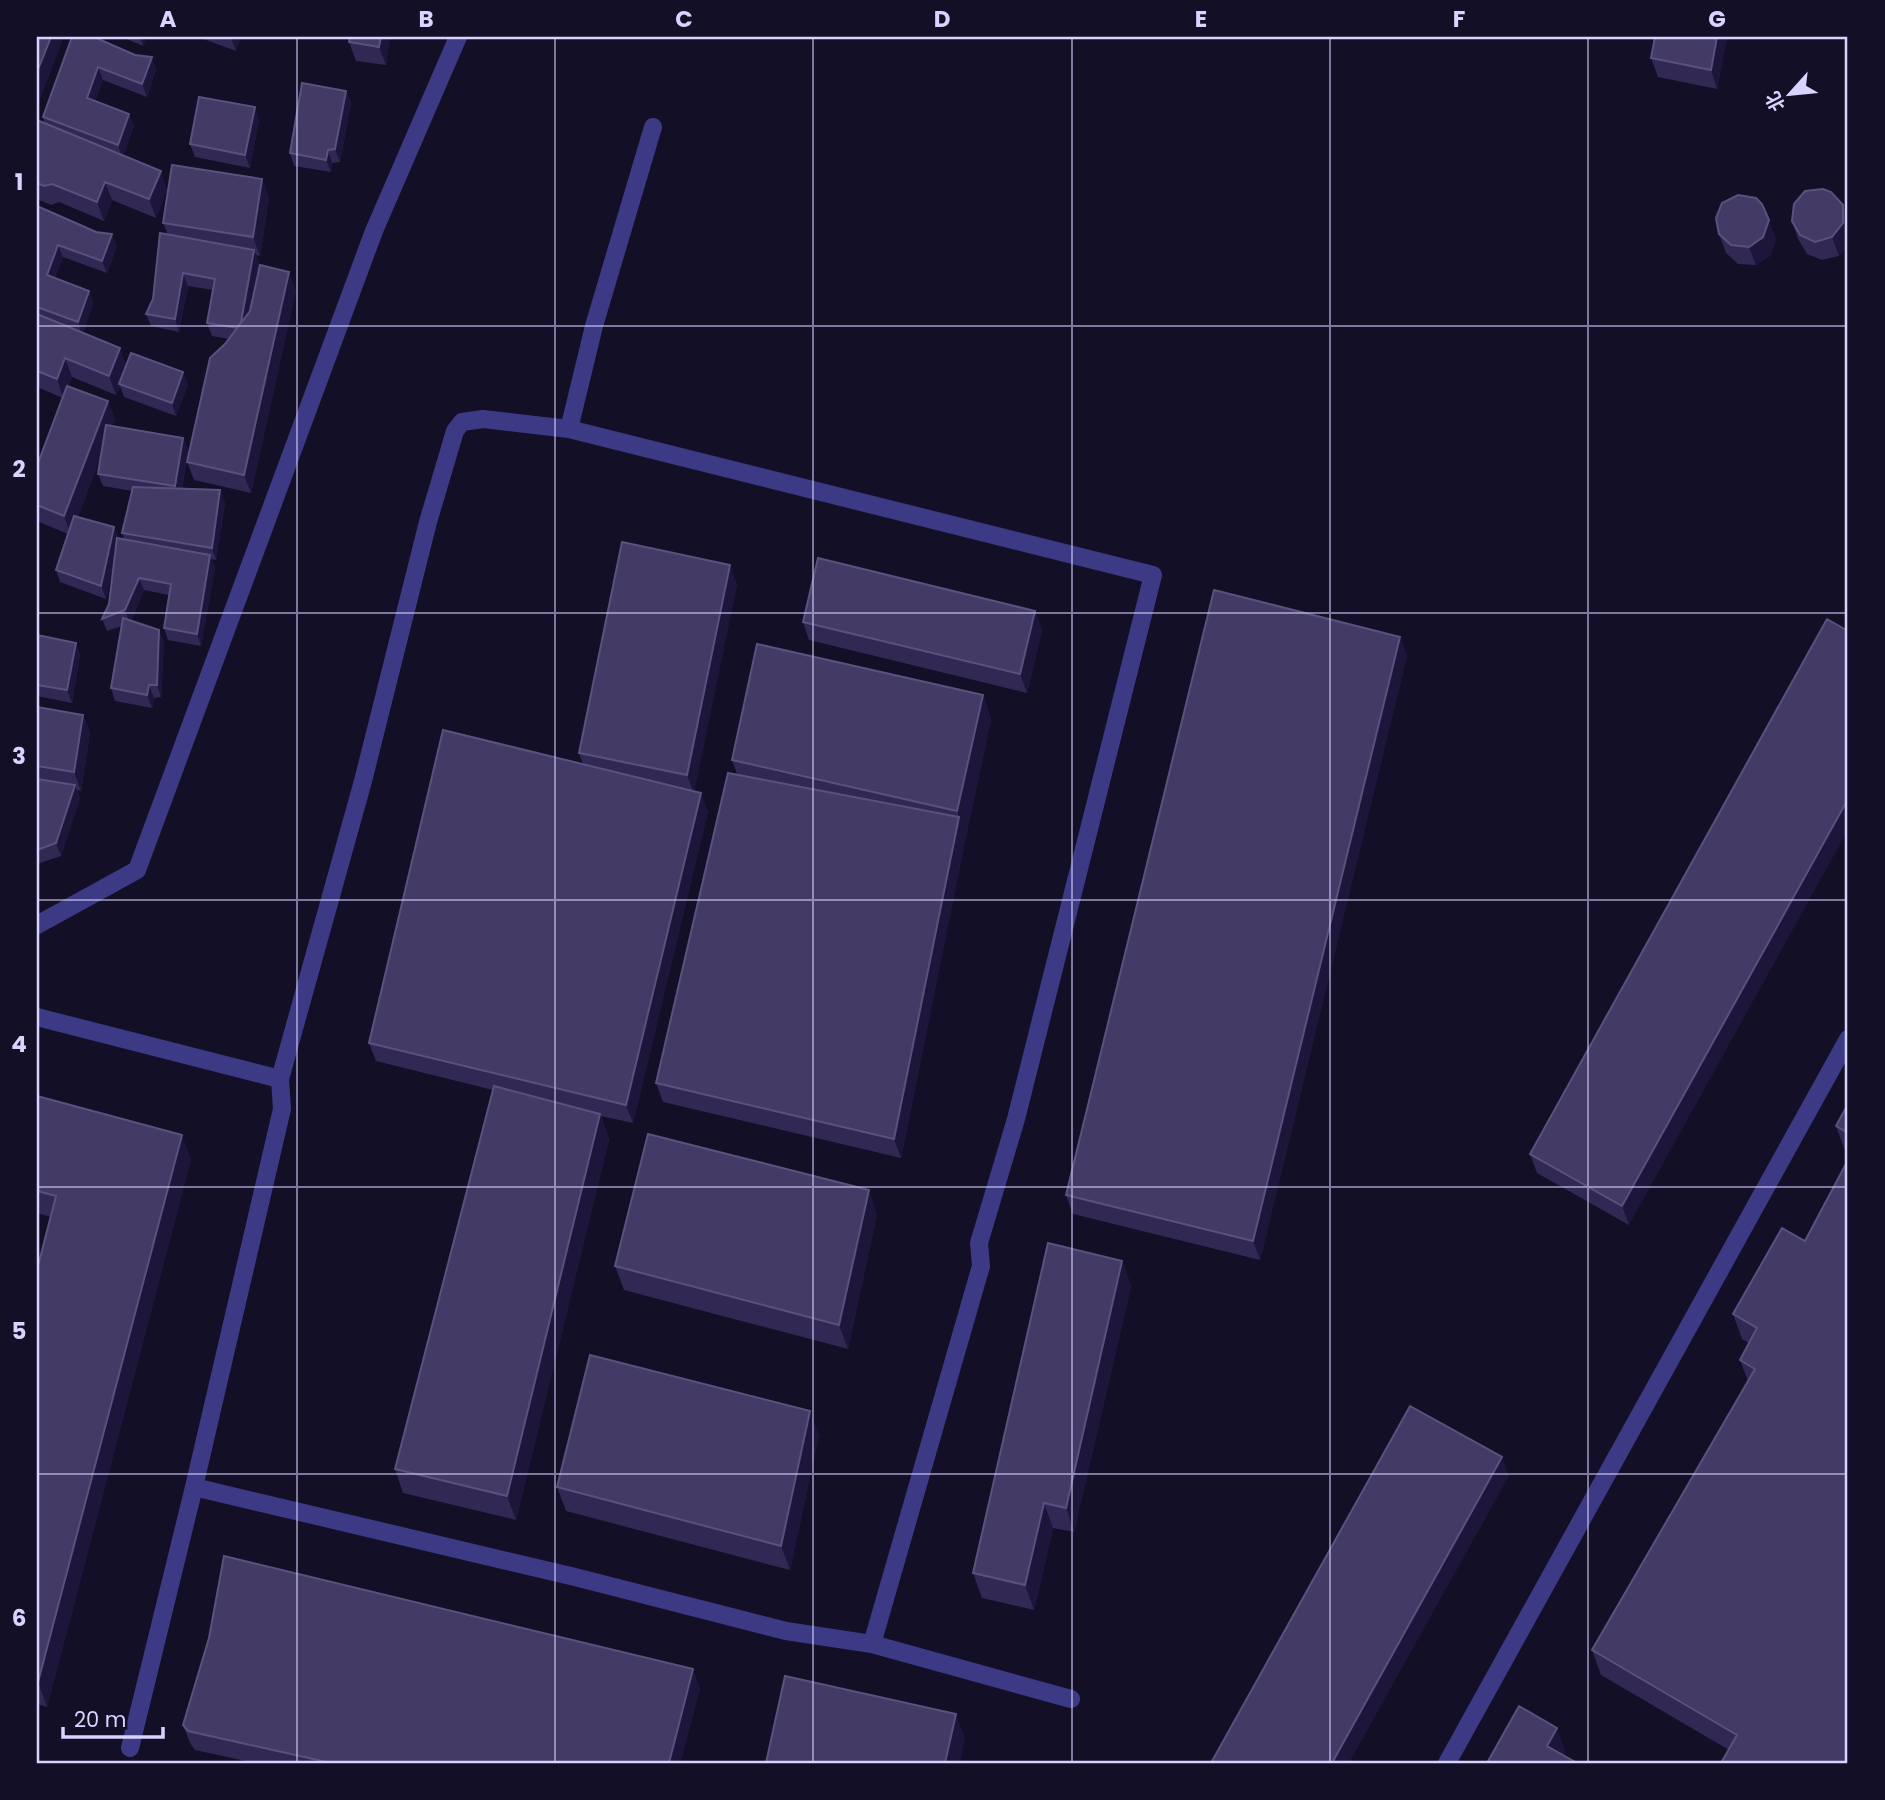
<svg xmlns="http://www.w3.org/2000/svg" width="1885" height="1800" viewBox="0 0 1885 1800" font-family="Poppins,'Noto Sans SC',sans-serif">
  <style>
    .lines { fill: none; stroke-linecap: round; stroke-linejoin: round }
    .minor { stroke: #3d3a85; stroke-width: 18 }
    .wall { fill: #312854; fill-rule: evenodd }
    .shaded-wall { fill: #1d163a }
    .building { fill: #433a66; stroke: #5a527e; stroke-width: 2 }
    .grid { fill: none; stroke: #d9d4ff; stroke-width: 2; stroke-opacity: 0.55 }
    .neatline { fill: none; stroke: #d9d4ff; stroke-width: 2.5 }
    .grid-label { font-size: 23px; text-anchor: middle; font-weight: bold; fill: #d9d4ff }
  </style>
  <rect width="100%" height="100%" fill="#130f26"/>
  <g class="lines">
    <path class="minor" d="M569,429L594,326L653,127
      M37,925L137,870L374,231L458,37
      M37,1017L280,1079L282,1109L194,1487L130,1748
      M280,1079L363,781L428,522L455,431L462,422L483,419L569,429L1153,575L1016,1119L979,1243L981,1266L872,1644
      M194,1487L575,1577L786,1631L872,1644L1071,1699
      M1447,1763L1848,1039"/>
  </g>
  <path class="wall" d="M72,37L156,69L147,97L103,80L95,101L129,114L134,126L123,156L167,190L156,218L112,200L104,221L59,202L51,205L37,199V120L45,124L43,117Z
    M122,37H147L143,46Z
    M198,37H241L236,51Z
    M350,37H390L386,65L356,61L349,42Z
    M1727,37L1717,89L1658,77L1651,58Z
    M346,91L351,103L340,162L332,163L331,172L294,166L290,153Z
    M259,120L250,168L195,157L190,144Z
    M262,179L269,198L260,256L256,255L259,263L252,301L296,290L251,493L194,480L187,462L225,344L229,339L212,336L207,323L213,290L188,286L179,332L151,326L146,314L153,299L168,235L163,223Z
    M1794,204L1846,247L1839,256L1822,260L1807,254L1798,239L1792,221Z
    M37,206L117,246L107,273L63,257L55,278L89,291L93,303L83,333L120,348L126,365L188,384L176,416L124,397L120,386L116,395L72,377L68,386L108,401L115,420L112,426L183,438L188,450L182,489L225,503L216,560L211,559L215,568L201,646L168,640L164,628L169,595L144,590L131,621L159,630L164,642L161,697L154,698L152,708L115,701L111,688L122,626L107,631L102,619L109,604L115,555L106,599L60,582L56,570L68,534L37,521V466L63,398L37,387ZM101,455L98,474L103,486L132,491L122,533L124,539L118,538L114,527L78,517Z
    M1719,234L1776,239L1770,256L1756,265L1738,264L1726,253Z
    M737,584L694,791L708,811L633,1123L601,1116L609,1139L516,1520L403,1493L395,1469L493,1090L376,1061L369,1043L583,764L579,753Z
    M1035,611L1042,630L1027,693L809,640L803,622Z
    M1848,631L1629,1225L1537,1173L1530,1154Z
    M37,635L76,643L80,655L72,703L37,696Z
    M1407,655L1260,1260L1073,1214L1066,1195Z
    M983,695L991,720L966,836L901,1158L663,1102L656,1083L737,774L732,760Z
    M37,707L83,715L90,733L81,791L77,790L80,798L61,856L37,864Z
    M37,1096L191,1159L47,1707L37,1704V1270L51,1217L37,1213Z
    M1848,1104V1153L1845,1151L1836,1126Z
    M877,1214L848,1349L624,1290L615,1266Z
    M1782,1228L1848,1763L1729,1750L1601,1675L1592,1650L1748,1381L1740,1360L1749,1343L1742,1339L1733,1314Z
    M1122,1261L1131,1286L1074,1532L1053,1528L1034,1610L982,1598L973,1573Z
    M819,1435L790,1570L566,1511L557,1487Z
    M700,1688L680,1763H255L195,1750L190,1743L183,1725Z"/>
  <path class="shaded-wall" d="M51,37H60L62,42L37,108V72Z
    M140,37H147L143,46Z
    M232,37H241L236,51L231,38Z
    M381,37H390L386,65L379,47Z
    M1717,37H1727L1717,89L1711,70Z
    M152,57L156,69L147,97L142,84Z
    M98,67L103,80L92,111L87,98Z
    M346,91L351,103L340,162L335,149Z
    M255,107L259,120L250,168L245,155Z
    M129,114L134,126L122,158L118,145Z
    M328,150L332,163L331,172L326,160Z
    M161,171L167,190L156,218L149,199Z
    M262,179L269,198L260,256L253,237Z
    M105,182L112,200L104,221L97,202Z
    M1843,205L1848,220V244L1839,256L1832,237Z
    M1769,220L1776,239L1770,256L1756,265L1749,247Z
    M112,234L117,246L107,273L102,261Z
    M58,245L63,257L51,288L47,275Z
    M254,250L259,263L245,342L240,329Z
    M289,272L296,290L251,493L244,475Z
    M183,273L188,286L179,332L175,319Z
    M89,291L93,303L82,335L78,322Z
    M120,348L127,367L116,395L109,376Z
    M65,358L72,377L63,398L57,379Z
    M183,372L188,384L176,416L172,403Z
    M108,401L115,420L71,535L64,516Z
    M183,438L188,450L180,499L175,486Z
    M220,490L225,503L216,560L212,548Z
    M114,527L118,539L106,599L101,586Z
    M210,555L215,568L201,646L197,634Z
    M730,565L737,584L694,794L687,775Z
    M139,578L144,590L130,623L125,610Z
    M1035,611L1042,630L1027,693L1020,674Z
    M159,630L164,642L161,697L157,685Z
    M1400,637L1407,655L1260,1260L1253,1241Z
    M76,643L80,655L72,703L67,690Z
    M149,685L154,698L152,708L147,695Z
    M983,695L991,720L966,836L957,811Z
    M83,715L90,733L81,791L74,772Z
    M75,785L80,798L61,856L56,843Z
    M701,793L708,811L633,1123L626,1105Z
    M1848,799V830L1629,1225L1622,1206Z
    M959,817L966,836L901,1158L894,1139Z
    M600,1114L609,1139L516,1520L507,1496Z
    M182,1135L191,1159L47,1707L38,1682Z
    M869,1190L877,1214L848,1349L839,1325Z
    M1122,1261L1131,1286L1074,1532L1066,1508Z
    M810,1411L819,1435L790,1570L781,1546Z
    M1502,1457L1509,1476L1349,1763H1332Z
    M1044,1503L1053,1528L1034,1610L1025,1585Z
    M693,1669L700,1688L680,1763H669Z
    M956,1714L965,1738L960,1763H945Z
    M1557,1728L1566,1753L1560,1763L1547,1746Z"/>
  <path class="building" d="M37,37H51L37,72Z
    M72,37H94L135,55L152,57L142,84L98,67L87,98L129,114L118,145L43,117Z
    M350,37H381L379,47L349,42Z
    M1655,37H1717L1711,70L1651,58Z
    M302,83L346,91L335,149L328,150L326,160L290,153Z
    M199,97L255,107L245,155L190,144Z
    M37,120L161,171L149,199L105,182L97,202L52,184L44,186L37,183Z
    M172,165L262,179L253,237L163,223Z
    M1823,189L1831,192L1843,205V223L1832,237L1815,242L1800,235L1792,221L1794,204L1805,191Z
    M1738,195L1756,198L1762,204L1769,220L1763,237L1749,247L1731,245L1719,234L1716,218L1722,203Z
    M37,206L96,232L112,234L102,261L58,245L47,275L89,291L78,322L37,307Z
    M1848,231V254L1846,248Z
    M160,233L254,250L241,322L237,328L207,323L215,279L183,273L175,319L146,314L153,299Z
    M260,265L289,272L244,475L187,462L210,358L225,344L250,311Z
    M37,314L120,348L109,376L65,358L57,379L37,371Z
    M131,353L183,372L172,403L119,384Z
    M67,386L108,401L64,516L37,505V466Z
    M106,425L183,438L175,486L98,474Z
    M133,487L220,490L212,548L122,533Z
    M74,516L114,527L101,586L56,570Z
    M117,538L210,555L197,634L164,628L171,584L139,578L125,610L102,619L109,604Z
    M622,542L730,565L687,775L579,753Z
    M818,558L1035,611L1020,674L803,622Z
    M1214,590L1400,637L1253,1241L1066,1195Z
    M123,618L159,630L157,685H149L147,695L111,688Z
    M1827,619L1848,631V799L1622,1206L1530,1154Z
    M37,635L76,643L67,690L37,685Z
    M757,644L983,695L957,811L732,760Z
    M37,707L83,715L74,772L37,766Z
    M443,730L701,793L626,1105L369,1043Z
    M728,773L959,817L894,1139L656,1083Z
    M37,779L75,785L56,843L37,850Z
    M494,1086L600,1114L507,1496L395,1469Z
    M37,1096L182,1135L38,1682H37V1270L56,1196L37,1191Z
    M1848,1104V1133L1836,1126Z
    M648,1134L869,1190L839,1325L615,1266Z
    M1848,1160V1763H1721L1737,1735L1592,1650L1755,1369L1740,1360L1757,1328L1733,1314L1782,1228L1805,1241Z
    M1048,1243L1122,1261L1066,1508L1044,1503L1025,1585L973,1573Z
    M590,1355L810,1411L781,1546L557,1487Z
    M1410,1406L1502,1457L1332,1763H1211Z
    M224,1556L693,1669L669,1763H331L188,1731L183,1725L209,1638Z
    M785,1676L956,1714L945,1763H766Z
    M1519,1706L1557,1728L1547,1746L1577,1763H1487Z"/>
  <path class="grid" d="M297,37V1763M555,37V1763M813,37V1763M1072,37V1763M1330,37V1763M1588,37V1763M37,326H1848M37,613H1848M37,900H1848M37,1187H1848M37,1474H1848"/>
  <rect width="1885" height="1800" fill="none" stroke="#130f26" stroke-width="77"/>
  <g transform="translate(1790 94) rotate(243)" stroke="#130f26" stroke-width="5" paint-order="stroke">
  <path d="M0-5L12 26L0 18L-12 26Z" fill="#d9d4ff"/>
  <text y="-10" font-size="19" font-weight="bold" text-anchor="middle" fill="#d9d4ff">北</text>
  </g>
  <path d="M63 1727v10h100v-10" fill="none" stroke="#d9d4ff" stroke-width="3.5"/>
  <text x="74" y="1727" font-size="21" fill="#d9d4ff" stroke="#130f26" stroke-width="5" paint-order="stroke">20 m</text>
  <rect x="38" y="38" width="1808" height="1724" class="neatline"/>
  <g class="grid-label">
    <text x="168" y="27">A</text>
    <text x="426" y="27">B</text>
    <text x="684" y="27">C</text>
    <text x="942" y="27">D</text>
    <text x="1201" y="27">E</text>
    <text x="1459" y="27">F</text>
    <text x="1717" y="27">G</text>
    <text x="19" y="190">1</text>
    <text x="19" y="477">2</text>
    <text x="19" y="764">3</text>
    <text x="19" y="1052">4</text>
    <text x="19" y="1339">5</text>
    <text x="19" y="1626">6</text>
  </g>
</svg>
